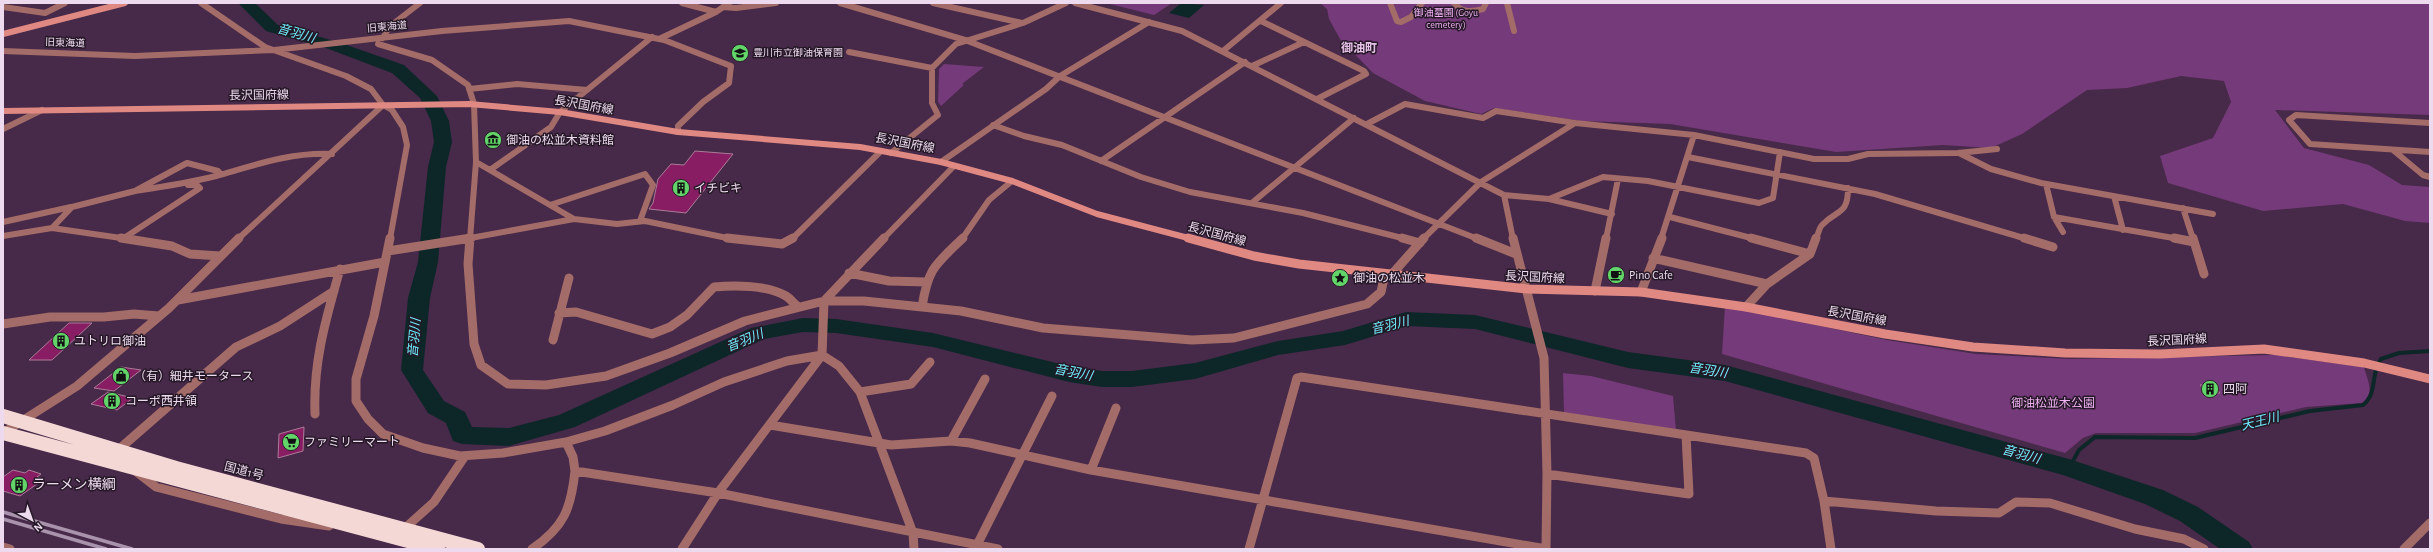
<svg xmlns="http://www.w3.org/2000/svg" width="2433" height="552" viewBox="0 0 2433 552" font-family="'Alegreya Sans','Noto Sans JP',sans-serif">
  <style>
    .green { fill: #753a79 }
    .water { fill: #0d2729 }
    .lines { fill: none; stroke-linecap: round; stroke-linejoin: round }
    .stream { stroke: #0d2729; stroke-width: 4 }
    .river { fill: #0d2729; fill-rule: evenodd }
    .building { fill: #881d64; stroke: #ab7d97 }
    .street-far1 { stroke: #a36c68; stroke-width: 6 }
    .street { stroke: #a36c68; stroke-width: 9 }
    .secondary-far1 { stroke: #e08983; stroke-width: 6 }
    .secondary { stroke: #e08983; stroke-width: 9 }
    .highway { stroke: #f4d8d5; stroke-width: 14 }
    .rail { stroke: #a992ab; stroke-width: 3.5 }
    .labels { text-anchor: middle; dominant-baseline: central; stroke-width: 3; stroke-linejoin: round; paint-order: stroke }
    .far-park-label { font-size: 10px; fill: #f0b1f3; stroke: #251826 }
    .far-street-label { font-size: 10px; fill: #eddaee; stroke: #251826 }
    .far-poi-label { font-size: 10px; fill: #eddaee; stroke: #251826; text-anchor: start }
    .far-quarter-label { font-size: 12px; font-weight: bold; fill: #e5c0e7; stroke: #251826 }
    .street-label { font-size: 12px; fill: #eddaee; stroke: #251826 }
    .poi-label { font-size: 12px; fill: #eddaee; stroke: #251826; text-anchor: start }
    .park-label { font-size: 12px; fill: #f0b1f3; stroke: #251826 }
    .water-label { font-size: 13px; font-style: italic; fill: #6fedfb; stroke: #251826 }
    .near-poi-label { font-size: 14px; fill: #eddaee; stroke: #251826; text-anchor: start }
  </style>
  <rect width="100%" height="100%" fill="#472949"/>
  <path class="green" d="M1106,3H1172L1154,15Z
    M1320,3H2430V115L2275,110L2304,148L2369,165L2402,185L2430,187V223L2405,221L2343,204L2263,211L2168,183L2160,156L2213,138L2231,102L2224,81L2181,76L2127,88L2087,90L2022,134L1991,148L1943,145L1836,152L1670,124L1582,121L1494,108L1481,114L1425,101L1373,73L1340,39L1329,19L1327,9Z
    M944,64L984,67L962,84L964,85L941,106L938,102L939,69Z
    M1725,306L1887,340L1976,354L2070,359L2275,355L2364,367C2367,379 2376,395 2362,403L2306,407L2195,433H2096L2083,438L2065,453L1722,354Z
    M1563,373L1591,376L1673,396L1676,430L1564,414Z"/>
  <path class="water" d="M1181,3L1204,5L1189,18L1169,13Z"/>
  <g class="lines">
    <path class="stream" d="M2069,468L2079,450L2095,437L2195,438L2310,411L2363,405C2378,393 2370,374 2381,359L2399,353L2430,351"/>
    <path class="river" d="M238,3H255L278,25L338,42L404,65L437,96L449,121L452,142L446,167L438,262L430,298L423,370L444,401L465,412L472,427L509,428L559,415L751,328L803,318L836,319L933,333L1069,366L1102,371H1132L1195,363L1278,341L1343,331L1406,312L1475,315L1628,352L1725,365L2069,459L2163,490L2198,507L2249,542L2253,549H2220L2180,521L2145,504L2063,475L1725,381L1628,368L1475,329L1407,326L1345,345L1278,355L1195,379L1132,387H1102L1069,382L933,347L836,333L803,332L764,339L575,427L509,446L462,444L453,441L446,423L428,413L401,370L408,298L418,262L428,167L434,142L431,121L420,98L392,73L326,48L266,31Z"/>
  </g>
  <path class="building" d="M695,151L733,154L686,213L649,209L653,203L658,179L671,164L684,165Z
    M69,323H92L52,360H29Z
    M121,367L141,370L114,391L94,388Z
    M2213,384L2220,393H2207L2200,385Z
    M108,392L133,398L117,410L91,404Z
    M304,427L303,451L278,458L279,434Z
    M13,470L25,473L29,470L41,474L37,477L44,479L20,496L3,491V477Z"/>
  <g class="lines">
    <path class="street-far1" d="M201,3L265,47L346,76L371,89L383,105L392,110L403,127L407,145L390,239
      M682,3L716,12
      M840,3L965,40L1478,239
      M933,3L1022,23
      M1075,3L1182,31L1504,195L1513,239
      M1390,3L1397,21L1401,22L1411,17L1422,3
      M1454,3C1462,13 1472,12 1483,9L1486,3
      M1507,3L1514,31
      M3,7L45,13L65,3
      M723,7L736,8L776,3
      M1261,21L1364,71L1366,74L1317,99
      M383,38L389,27L420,3
      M659,39L716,12L729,3
      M378,44L432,60L468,85L474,104L476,162L470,239
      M3,51L135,56L274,50L442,31L569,21L664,40L731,66L729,83L703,102L678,126V132
      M1223,51L1281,3
      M849,52L932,68
      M1252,66L1304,42
      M469,89L517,84L587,90
      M1575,123L1694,135L1814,159H1848L1868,154L1958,153L1997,149
      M2430,123L2296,115L2289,120L2310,144L2430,152
      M1367,124L1405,104L1483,118L1496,111L1575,123L1481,182L1423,239
      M993,125L1024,136L1062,145L1141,177L1190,192L1303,213L1406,239
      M3,129L42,110
      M2393,150L2423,175L2430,177
      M891,153L938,115L932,103V68L956,44L1023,23L1066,3
      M1959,153L1991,169L2041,183L2213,214
      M1688,157L1875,194L2027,239
      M1101,161L1245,62
      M476,162L574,219
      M941,162L1046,89L1060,76L1149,22
      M490,170L551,127L560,112L652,37
      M221,174L218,171L187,163L135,191C162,187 189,183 216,176C255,165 291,152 332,154
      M2046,184L2054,217L2063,232
      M1504,195L1549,199L1603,177L1648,181L1759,203L1773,198L1780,152
      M2114,196L2123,230
      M1549,199L1612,214
      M1253,202L1354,118
      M550,205L645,174L653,185L640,221
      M2183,208L2193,239
      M1670,217L1755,239
      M2054,217L2179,239
      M3,222L71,207
      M52,228L72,207L135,191
      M3,236L52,228L128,239
      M124,238L200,188L197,185H188
      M238,239L383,105
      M465,239L574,219L617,224L645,221L732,239
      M792,239L881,151
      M883,239L954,166
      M962,239L989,200L1012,181
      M1606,239L1618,179
      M1661,239L1694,135
      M1816,239C1818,235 1819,228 1822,225C1837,209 1848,216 1848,188"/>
    <path class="street" d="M121,238L172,246L190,254L220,256
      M390,238L374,316L356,379V401L368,419L383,434L423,448L460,456L503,453L566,442L605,431L673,405L724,382L787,361L822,355L839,366L860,392L913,533L914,549
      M470,238L468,264L474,344L481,365L508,384L546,385L606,376L670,353L745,321L824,301H864L961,311L1043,328L1192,340L1234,338L1367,304L1381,292L1384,278L1393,273L1424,238
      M727,238L782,244L793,238
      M1402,238L1420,243
      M1476,238L1516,254
      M1513,238L1544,358L1547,474L1546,549
      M1751,238L1810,254
      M2024,238L2053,247
      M2174,238L2194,242
      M2193,238L2204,274
      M388,251L471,238
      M1653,258L1767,284
      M849,273L889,281L926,282
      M1595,291L1606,238
      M1641,292L1662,238
      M178,300L385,262
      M922,307C928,268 935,265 963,238
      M1746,307L1767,284L1810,254L1816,238
      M559,313L576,312L652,334L670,327L687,315L714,287C735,285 767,285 786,296C791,299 794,304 798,307
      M3,324L50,317H104L134,314L159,316
      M553,340L569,278
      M860,392L911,384L930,362
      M315,414C313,361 326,319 340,269
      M770,425L891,445L951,441L970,443L1091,470L1546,549
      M3,433L77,386L169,308L239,238
      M951,441L985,379
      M566,442L573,457L575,471L718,493L998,549
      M117,451L236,347L280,326L334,291
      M134,470L156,487L281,519L329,526
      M1091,470L1116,408
      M1547,474L1689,494L1686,435
      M1824,501L1936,511L1999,513L2016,502L2050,503L2135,529L2184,539L2204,549
      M404,529L434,502L465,456
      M977,545L1052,396
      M3,547L10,549
      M532,549C564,527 571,509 575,471
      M682,549L718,493L822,355L824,301L884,238
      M1249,549L1297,378L1301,377L1806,453L1814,458L1824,501L1831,549
      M2404,549L2430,523"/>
    <path class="secondary-far1" d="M3,34L125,3
      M3,111L469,104L560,112L678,132L860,147L941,162L1012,181L1097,214L1192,239"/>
    <path class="secondary" d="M1188,238L1254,256L1299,264L1527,289L1641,292L1746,307L1885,334L1973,347L2065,353L2160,354L2264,349L2364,363L2430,379"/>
    <path class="highway" d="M3,416L176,468L478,549
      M3,433L438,549"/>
    <path class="rail" d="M3,512L132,549
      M3,519L106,549"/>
  </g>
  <defs>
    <symbol id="school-disc" viewBox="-11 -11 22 22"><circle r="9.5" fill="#62d469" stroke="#251826"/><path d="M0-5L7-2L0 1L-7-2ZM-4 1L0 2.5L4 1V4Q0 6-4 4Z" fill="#111"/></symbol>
    <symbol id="museum-disc" viewBox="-11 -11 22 22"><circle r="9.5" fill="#62d469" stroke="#251826"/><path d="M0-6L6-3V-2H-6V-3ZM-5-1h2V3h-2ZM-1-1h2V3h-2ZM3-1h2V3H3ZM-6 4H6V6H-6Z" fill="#111"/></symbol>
    <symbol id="building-disc" viewBox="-11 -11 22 22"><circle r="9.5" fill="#62d469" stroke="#251826"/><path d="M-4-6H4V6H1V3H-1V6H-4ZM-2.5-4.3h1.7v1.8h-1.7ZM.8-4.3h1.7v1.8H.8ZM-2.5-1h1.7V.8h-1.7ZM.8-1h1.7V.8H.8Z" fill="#111"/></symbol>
    <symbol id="cafe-disc" viewBox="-11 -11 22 22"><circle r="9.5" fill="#62d469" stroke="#251826"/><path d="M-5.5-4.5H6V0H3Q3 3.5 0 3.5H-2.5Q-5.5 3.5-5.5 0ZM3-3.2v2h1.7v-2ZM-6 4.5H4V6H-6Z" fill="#111"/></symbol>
    <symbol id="sight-disc" viewBox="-11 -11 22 22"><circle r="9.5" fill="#62d469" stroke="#251826"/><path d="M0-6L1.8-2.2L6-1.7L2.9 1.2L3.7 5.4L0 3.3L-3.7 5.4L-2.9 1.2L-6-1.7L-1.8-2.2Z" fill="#111"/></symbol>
    <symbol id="shop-disc" viewBox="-11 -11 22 22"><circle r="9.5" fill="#62d469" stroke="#251826"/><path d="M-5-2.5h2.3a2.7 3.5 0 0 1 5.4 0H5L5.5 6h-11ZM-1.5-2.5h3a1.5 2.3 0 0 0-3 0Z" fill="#111"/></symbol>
    <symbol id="supermarket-disc" viewBox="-11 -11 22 22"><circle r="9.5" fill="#62d469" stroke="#251826"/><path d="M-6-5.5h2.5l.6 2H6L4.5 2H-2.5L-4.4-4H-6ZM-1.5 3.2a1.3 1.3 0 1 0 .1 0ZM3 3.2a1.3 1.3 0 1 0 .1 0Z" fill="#111"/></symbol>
  </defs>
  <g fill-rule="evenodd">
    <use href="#school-disc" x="730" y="43" width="20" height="20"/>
    <use href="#museum-disc" x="483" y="130" width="20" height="20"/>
    <use href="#building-disc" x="671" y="178" width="20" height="20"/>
    <use href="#cafe-disc" x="1606" y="265" width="20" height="20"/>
    <use href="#sight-disc" x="1330" y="268" width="20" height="20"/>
    <use href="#building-disc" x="51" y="331" width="20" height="20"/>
    <use href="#shop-disc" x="111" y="366" width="20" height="20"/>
    <use href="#building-disc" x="2200" y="379" width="20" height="20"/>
    <use href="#building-disc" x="102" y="391" width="20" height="20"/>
    <use href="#supermarket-disc" x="281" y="432" width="20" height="20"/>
    <use href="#building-disc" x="9" y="475" width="20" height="20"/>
  </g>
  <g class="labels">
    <g class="far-park-label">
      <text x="1446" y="13">御油墓園 (Goyu<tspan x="1446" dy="12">cemetery)</tspan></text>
    </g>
    <g class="far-street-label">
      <text transform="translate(387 27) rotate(-5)">旧東海道</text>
      <text transform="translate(65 43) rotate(2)">旧東海道</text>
    </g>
    <g class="far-poi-label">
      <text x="753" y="53">豊川市立御油保育園</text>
    </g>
    <g class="far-quarter-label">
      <text x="1359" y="48">御油町</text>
    </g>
    <g class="street-label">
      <text transform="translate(259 95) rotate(-1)">長沢国府線</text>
      <text transform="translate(584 105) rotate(10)">長沢国府線</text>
      <text transform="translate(905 143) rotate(11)">長沢国府線</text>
      <text transform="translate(1217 234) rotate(15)">長沢国府線</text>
      <text transform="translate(1535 277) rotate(3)">長沢国府線</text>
      <text transform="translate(1857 316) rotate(10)">長沢国府線</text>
      <text transform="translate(2177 340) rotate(-3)">長沢国府線</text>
      <text transform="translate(244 471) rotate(15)">国道1号</text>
    </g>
    <g class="poi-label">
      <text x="506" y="140">御油の松並木資料館</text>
      <text x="694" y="188">イチビキ</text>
      <text x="1629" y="275">Pino Cafe</text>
      <text x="1353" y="278">御油の松並木</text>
      <text x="74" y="341">ユトリロ御油</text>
      <text x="134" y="376">（有）細井モータース</text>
      <text x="2223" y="389">四阿</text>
      <text x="125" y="401">コーポ西井領</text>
      <text x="304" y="442">ファミリーマート</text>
    </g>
    <g class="park-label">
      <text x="2053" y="403">御油松並木公園</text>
    </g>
    <g class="water-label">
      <text transform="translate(296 34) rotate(16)">音羽川</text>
      <text transform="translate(1390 326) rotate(-14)">音羽川</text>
      <text transform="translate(415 338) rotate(-85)">音羽川</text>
      <text transform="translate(745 341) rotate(-22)">音羽川</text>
      <text transform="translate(1708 371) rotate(9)">音羽川</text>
      <text transform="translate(1073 373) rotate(11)">音羽川</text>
      <text transform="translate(2260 422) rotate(-14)">天王川</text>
      <text transform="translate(2021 455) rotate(15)">音羽川</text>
    </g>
    <g class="near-poi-label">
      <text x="32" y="485">ラーメン横綱</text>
    </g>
  </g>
  <rect width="2433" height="552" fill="none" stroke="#eddaee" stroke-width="8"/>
  <g transform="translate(32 520) rotate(139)" stroke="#251826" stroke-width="3" paint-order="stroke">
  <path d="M0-3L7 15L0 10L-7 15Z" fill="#eddaee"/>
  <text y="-6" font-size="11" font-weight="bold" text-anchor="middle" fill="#eddaee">N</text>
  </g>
</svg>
